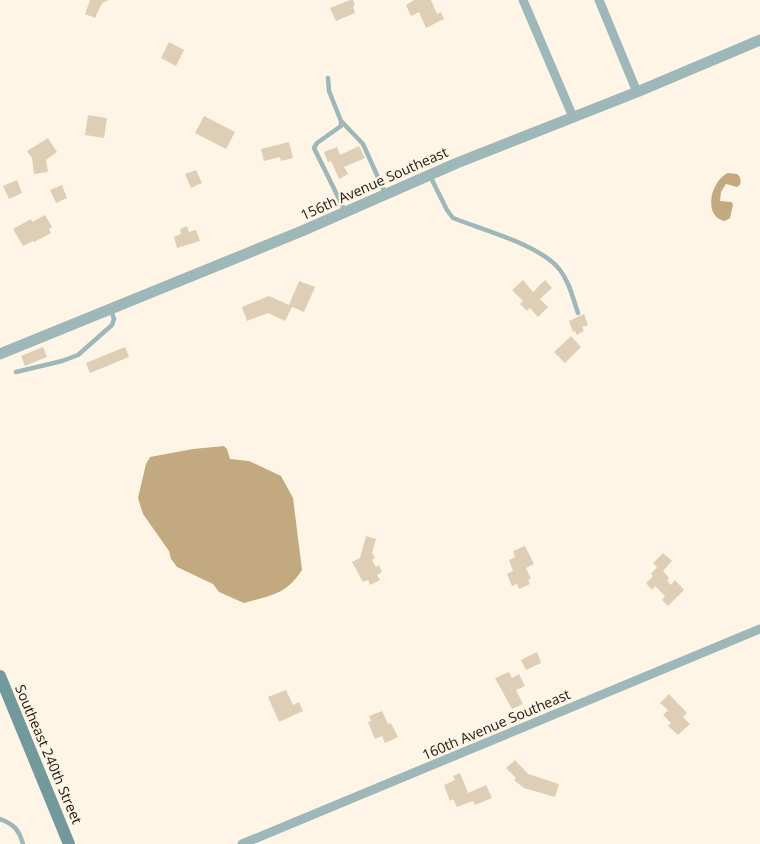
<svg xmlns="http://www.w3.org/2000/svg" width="760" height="844" viewBox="0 0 760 844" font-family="'Open Sans',sans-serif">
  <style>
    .water { fill: #c3a980 }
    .building { fill: #deceb5 }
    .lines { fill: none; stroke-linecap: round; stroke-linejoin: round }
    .service { stroke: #9eb8b9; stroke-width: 4.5 }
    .minor { stroke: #9eb8b9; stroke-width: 9 }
    .tertiary { stroke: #9eb8b9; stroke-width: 11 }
    .secondary { stroke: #72999b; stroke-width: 12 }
    .labels { text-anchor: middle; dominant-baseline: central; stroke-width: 4.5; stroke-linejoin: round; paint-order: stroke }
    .street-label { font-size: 14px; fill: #1d170e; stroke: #fff5e6 }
  </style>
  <rect width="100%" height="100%" fill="#fff5e6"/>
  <path class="water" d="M728,173L737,174C741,177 741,180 740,185L737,187L726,184L721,192L720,201L732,202L733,205L730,218L725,221C702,217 711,180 728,173Z
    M224,446L227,449L230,459L249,461L281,476L293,498L302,570C286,595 271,595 244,603L219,592L213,584L177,567L171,559L169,551L143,514L138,498L146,464L150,457L193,449Z"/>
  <path class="building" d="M90,0H109L102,3L95,18L85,14Z
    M350,0H353L355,5L353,6L355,13L336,21L330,8Z
    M414,0H431L437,14L441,12L444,19L426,28L419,12L411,16L406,5Z
    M169,42L184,50L176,66L161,58Z
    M88,115L107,118L104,138L85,135Z
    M204,116L235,132L226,149L195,133Z
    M48,138L57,152L46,160L48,172L34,174L32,158L27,151Z
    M289,142L293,158L281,161L280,157L264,161L261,149Z
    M359,146L365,158L344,167L348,174L339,179L331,161L328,162L324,152L337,147L340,155Z
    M196,170L202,183L191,188L185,174Z
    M17,180L22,193L9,199L3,186Z
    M62,185L67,198L56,203L50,190Z
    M45,215L52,227L49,229L51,233L34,242L33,241L23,246L13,229L31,219L32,222Z
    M187,226L189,232L196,230L200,241L177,248L174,237L181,234L180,229Z
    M523,280L533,292L545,280L552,288L540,299L548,307L538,317L530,308L527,311L520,304L523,301L512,290Z
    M299,281L315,287L304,312L292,307L285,321L268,313L247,321L242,307L269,296L289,305Z
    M584,314L588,325L582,327L584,331L577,335L575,331L573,332L569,321Z
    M571,336L581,347L565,363L554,352Z
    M43,347L47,357L25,366L21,356Z
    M125,347L129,357L90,373L86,363Z
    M366,536L376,539L372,553L375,558L372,560L376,567L379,565L382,572L377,575L380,580L370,585L368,580L363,582L352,562L360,558Z
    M525,546L534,564L526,568L531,579L528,580L530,584L519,589L517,584L512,586L507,574L513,571L509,560L515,557L513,551Z
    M663,553L672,561L663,571L669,578L667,580L671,585L675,580L684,590L668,606L662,600L665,596L655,586L652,590L646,583L653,576L651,574L657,567L653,563Z
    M537,652L541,663L526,670L521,660Z
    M509,672L512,678L519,674L525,686L516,690L523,704L512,709L495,678Z
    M286,690L293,705L299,702L303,711L279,722L268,697Z
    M669,694L687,713L683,717L690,724L678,735L668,726L671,723L663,715L668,710L660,703Z
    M382,711L388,724L391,723L398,737L385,743L382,736L375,739L368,722L371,721L369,716Z
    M515,760L528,774L559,784L555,797L524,788L514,780L516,778L506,768Z
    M460,773L468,793L486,785L492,798L475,805L473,801L457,807L453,799L450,801L444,785L455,780L453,776Z"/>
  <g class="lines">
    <path class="service" d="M328,78L329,91L341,121V126L317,143L314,148L345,211
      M342,122L363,144L385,193
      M430,176L447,210L453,218C483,230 541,245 560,270C570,283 573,299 578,313
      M16,372L62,361L78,355L112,325L114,319L111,310
      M0,819C14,824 19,830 23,844"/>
    <path class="minor" d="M523,0L573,117
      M599,0L637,92
      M242,844L760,629"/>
    <path class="tertiary" d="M0,354L302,231L457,163L637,92L760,40"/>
    <path class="secondary" d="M0,676L69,844"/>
  </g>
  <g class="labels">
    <g class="street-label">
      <text transform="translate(374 183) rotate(-24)">156th Avenue Southeast</text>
      <text transform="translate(496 724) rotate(-23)">160th Avenue Southeast</text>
      <text transform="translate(49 754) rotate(67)">Southeast 240th Street</text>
    </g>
  </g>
</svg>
